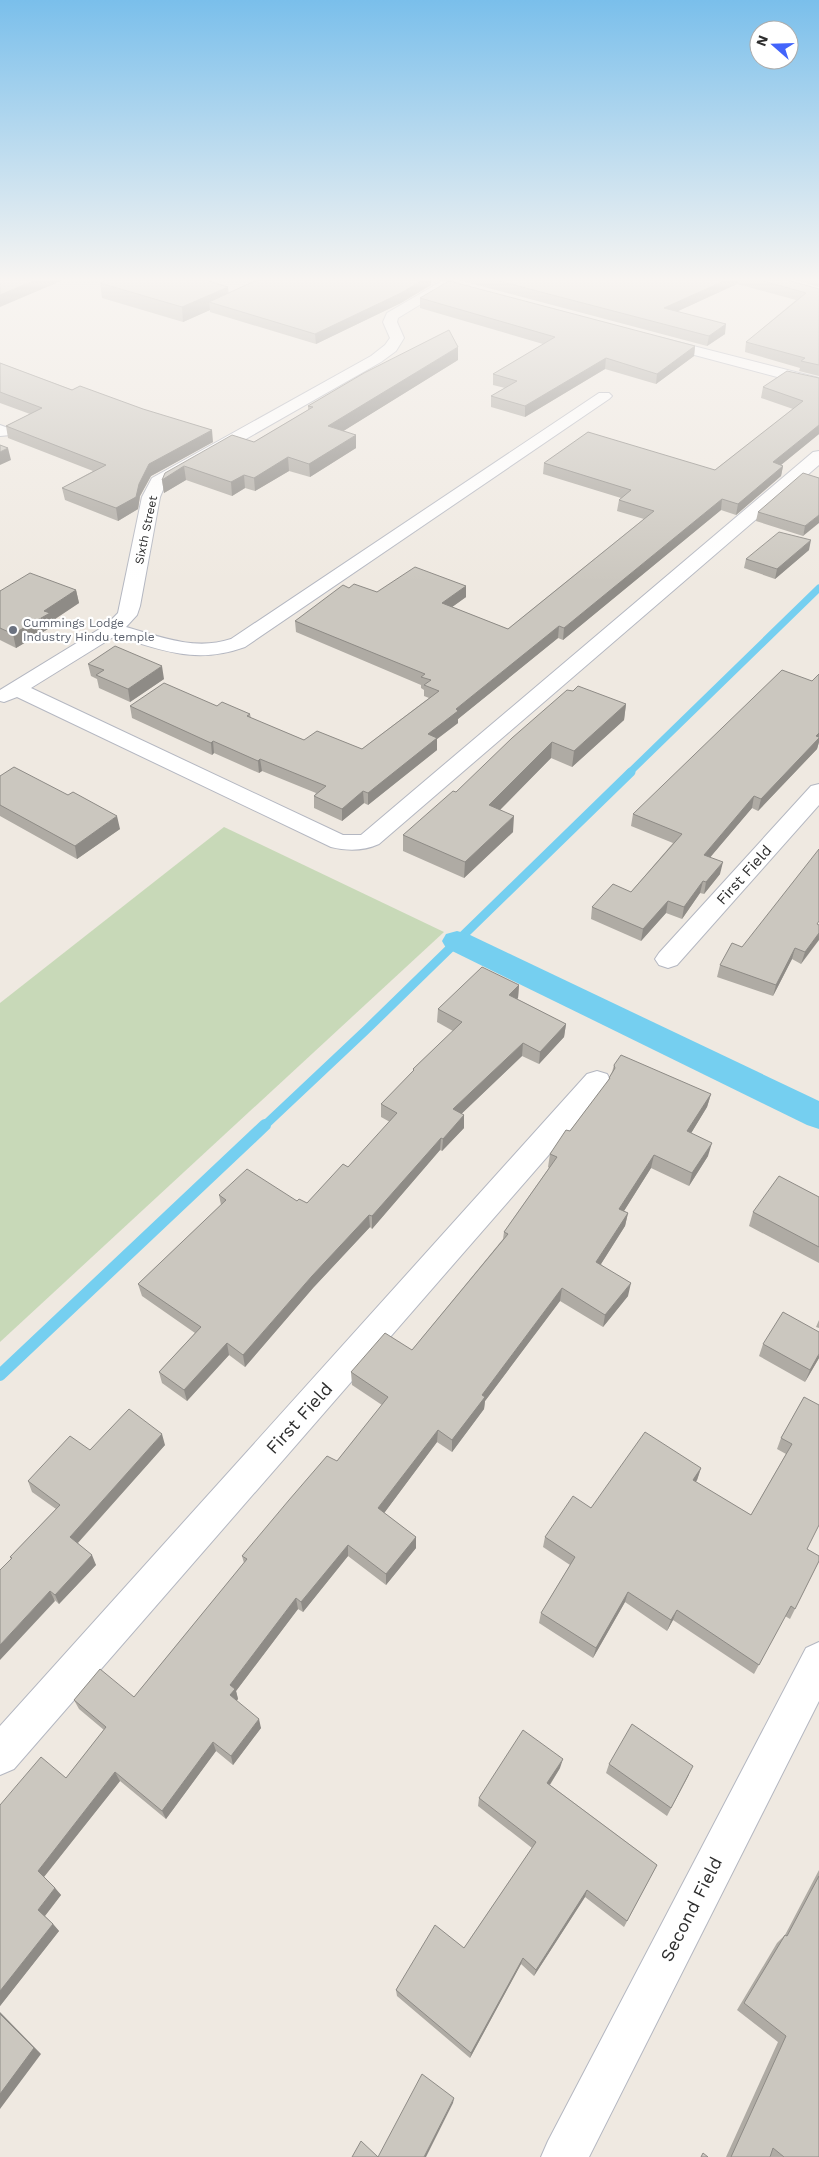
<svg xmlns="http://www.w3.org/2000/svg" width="819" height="2157" viewBox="0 0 819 2157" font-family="'Work Sans',sans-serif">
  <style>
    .cemetery { fill: #c8d9b8 }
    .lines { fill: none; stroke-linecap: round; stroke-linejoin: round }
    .stream-far2 { stroke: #75cff0; stroke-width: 7 }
    .stream-far1 { stroke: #75cff0; stroke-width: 9 }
    .stream { stroke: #75cff0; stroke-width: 12 }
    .canal { fill: #75cff0; fill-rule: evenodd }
    .minor-casing { stroke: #b4b7c1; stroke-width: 2 }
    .minor { fill: #fff; fill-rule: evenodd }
    .wall { fill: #afaba4 }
    .shaded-wall { fill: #8e8b86 }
    .building { fill: #cbc7bf; stroke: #8e8b86 }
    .worship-dot { fill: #6b7280; stroke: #fff; stroke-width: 2 }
    .labels { text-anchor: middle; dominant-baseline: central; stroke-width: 4.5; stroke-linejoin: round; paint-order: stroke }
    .far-street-label { font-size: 12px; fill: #2e2e2e; stroke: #fff }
    .far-worship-label { font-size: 12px; fill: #5b616d; stroke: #fff; text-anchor: start }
    .street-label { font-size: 15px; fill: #2e2e2e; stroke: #fff }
    .near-street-label { font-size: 18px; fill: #2e2e2e; stroke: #fff }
  </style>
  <rect width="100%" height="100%" fill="#efe9e1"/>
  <path class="cemetery" d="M224,827L444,932L0,1342V1003Z"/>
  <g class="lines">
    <path class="stream-far2" d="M629,773L819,588"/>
    <path class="stream-far1" d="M263,1127L366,1030L631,772"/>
    <path class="stream" d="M0,1375L265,1125"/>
    <path class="canal" d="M457,931L468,934L819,1101V1129L807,1125L446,948L442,941L446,934Z"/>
    <defs>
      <path id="minor" d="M442,281H452L454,284L398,318L397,322L404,338L396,351L381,362L165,485L160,497L140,606L137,615L126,627C161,637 195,651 231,639L599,393H609L612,396L609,399L245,647C195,665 163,650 115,636L31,688L343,835H361L813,452L819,451V465L379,844C364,851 347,851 331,847L17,697L4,702L0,701V690L106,625L118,613L142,497L152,478L371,356L385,345L390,338L383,322L387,313Z
        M658,337L819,378V388L653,344L651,341L653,338Z
        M0,425L11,429L13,432L11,435L0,436Z
        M819,784V805L677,965L668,968L659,965L655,959L659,953L811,786Z
        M597,1071L607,1074L611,1081L607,1088L14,1769L0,1775V1726L587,1074Z
        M819,1642V1701L589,2157H541L548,2141L806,1648Z"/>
    </defs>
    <use href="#minor" class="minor-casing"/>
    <use href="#minor" class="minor"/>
  </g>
  <path class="wall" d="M257,280H431V285L401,303L316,344L210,312V310L183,322L102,298L100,283L228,294Z
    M458,280H787L819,289V376L799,371L800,368L745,352L746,342L796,300L737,284L678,311L725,334L707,346Z
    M795,280H819V287Z
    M420,298L695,346L694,356L656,384L605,369L525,417L491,407V396L505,388L493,385V374L543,344L420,308Z
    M458,360L343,431L356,448L310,477L289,471L255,491L245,488L232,496L186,480L164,493L162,480L165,473L254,442L308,410V406Z
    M0,363L213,442L151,476L140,496L138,509L118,521L65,500L62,488L93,471L8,438L6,426L30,414L0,403Z
    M819,378V434L781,465L783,466L781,476L736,515L721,510L563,640L558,638L458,719V723L437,739V750L368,805L364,803L342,821L314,808V796L316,793L262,771L259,773L214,753L212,755L132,718L130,706H217L250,714L251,718L304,740L362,749L429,698L424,696V690L421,688V685L296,632L295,621L349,588L377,592L466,586V597L452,607L508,629L644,519L617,511L619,500L621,498L543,474L544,463L715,470L793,409L761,398L763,387Z
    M819,478L803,536L756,521L758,512Z
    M809,550L775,579L744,568L746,559Z
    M76,590L79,603L52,621L53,626L16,648L0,640V591Z
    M88,664L164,679L130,702L99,688L97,679L91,676Z
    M819,674V742L817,749L758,811L752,808L710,857L720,874L704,894L700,893L682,919L666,913L641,941L591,919L592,907L631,892L673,843L631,826L633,814L812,681Z
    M626,704L624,720L572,767L551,758L500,810L513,832L464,878L403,851V835L456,792Z
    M0,776L120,829L77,859L0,816Z
    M819,933L801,964L792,959L773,996L717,977L720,965L742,947Z
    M519,985L518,998L517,999L566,1024L564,1037L539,1064L522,1056L461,1114L464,1115V1128L442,1151L440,1150L372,1229L370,1227L313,1288L245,1367L229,1355L187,1401L162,1383L159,1372L195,1333L142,1296L138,1284L221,1205L219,1195L297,1201L307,1203L348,1167L390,1122L381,1117V1104L413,1072V1069L453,1031L437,1022L438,1009Z
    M614,1065L711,1094L707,1107L691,1133L708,1156L689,1186L651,1168L624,1211L628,1213L625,1226L601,1264L628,1296L603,1327L560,1301L485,1401L484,1409L452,1452L437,1442L384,1513L416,1537V1548L386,1585L348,1556L303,1612L298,1609L236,1691L238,1699L236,1701L261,1728L233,1765L216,1751L166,1819L120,1781L44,1877L55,1888L61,1895L45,1916L53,1924L59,1931L0,2006V1805L66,1778L104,1730L79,1709L74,1700L134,1697L244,1563L242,1556L337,1461L382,1405L352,1385L351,1372L412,1350L503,1239L504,1232L549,1168L548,1167L550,1154L570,1131L608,1081L609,1078L612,1072Z
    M819,1197V1263L749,1226L753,1212Z
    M819,1320V1328L816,1327Z
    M763,1344L819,1358L805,1382L759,1356Z
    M804,1397L807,1549L819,1561L790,1619L785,1616L754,1674L673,1620L667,1631L625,1602L593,1658L539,1623L541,1613L570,1565L543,1547L545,1537L591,1508L701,1468L697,1480L695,1482L751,1515L786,1454L777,1449L781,1438Z
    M165,1445L78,1543L96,1565L59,1604L11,1559L10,1557L56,1509L32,1492L28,1481L90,1450Z
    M609,1764L689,1775L667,1816L606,1773Z
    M560,1768L550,1785L657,1865L624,1927L585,1897L534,1976L521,1964L470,2058L397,1996L396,1990L464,1948L532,1848L478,1806L479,1798Z
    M819,1870V2157H771L770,2156V2157H726L778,2042L737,2010L777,1943L785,1935Z"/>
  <path class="shaded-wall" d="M35,280H61V281L0,307V295Z
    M423,280H431V285L401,303L316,344L315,334Z
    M726,280H738L737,284L663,318L664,308Z
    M228,287L229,301L209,302L210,310L183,322L182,307Z
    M726,324L725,334L707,346L709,336Z
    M695,346L694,356L656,384L657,374Z
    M458,347V360L329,440L328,426Z
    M606,358L605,369L525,417V406Z
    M819,425V434L771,473L773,462Z
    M212,430L213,442L151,476L140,496L138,509L118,521L116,508L139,484L149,464Z
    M356,435V448L310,477L309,464Z
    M8,448L11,460L0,465V452Z
    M288,457L289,471L255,491L254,478Z
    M184,466L186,480L164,493L162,480Z
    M783,466L781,476L736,515L738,504Z
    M244,475L245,488L232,496L231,482Z
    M722,499L721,510L563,640L564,628Z
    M819,515V523L803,536L805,526Z
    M811,540L809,550L775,579L777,569Z
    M466,586V597L441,615L442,603Z
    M76,590L79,603L52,621L53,626L16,648L13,634L44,611Z
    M559,626L558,638L458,719V723L437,739V750L368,805V793L428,734L456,709Z
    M162,666L164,679L130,702L128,689Z
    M626,704L624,720L572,767L574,751Z
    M819,733V742L817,749L758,811L761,799Z
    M213,741L214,753L212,755L211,743Z
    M552,742L551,758L488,822L489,805Z
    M260,759L262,771L259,773L258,761Z
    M363,791L364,803L342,821V809Z
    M754,796L752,808L702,867L704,855Z
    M117,816L120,829L77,859L75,846Z
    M514,816L513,832L464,878L465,862Z
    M723,862L720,874L704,894L706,882Z
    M703,881L700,893L682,919L684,907Z
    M668,901L666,913L641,941L643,929Z
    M819,933V940L801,964L805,952Z
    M795,948L792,959L773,996L776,985Z
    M519,985L518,998L508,1008L509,995Z
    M566,1024L564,1037L539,1064L540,1052Z
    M523,1043L522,1056L453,1122V1109Z
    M711,1094L707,1107L684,1145L687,1131Z
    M464,1115V1128L442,1151L443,1139Z
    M441,1138L440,1150L372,1229V1216Z
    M712,1143L708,1156L689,1186L692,1173Z
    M654,1155L651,1168L617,1222L619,1209Z
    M628,1213L625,1226L594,1275L596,1262Z
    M369,1215L370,1227L313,1288L245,1367L243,1355L312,1276Z
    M631,1283L628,1296L603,1327L605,1315Z
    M562,1288L560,1301L485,1401L484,1409L452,1452V1440L482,1395Z
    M227,1343L229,1355L187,1401L184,1390Z
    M819,1354V1358L805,1382L810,1370Z
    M438,1430L437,1442L379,1520L378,1508Z
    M162,1434L165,1445L74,1547L70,1537Z
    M701,1468L697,1480L689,1492L693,1480Z
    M416,1537V1548L386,1585V1574Z
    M348,1545V1556L303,1612L301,1602Z
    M92,1555L96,1565L59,1604L55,1595Z
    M50,1591L55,1601L0,1660V1645Z
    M628,1592L625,1602L593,1658L596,1648Z
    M296,1598L298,1609L236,1691L238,1699L233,1705L230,1695V1685Z
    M677,1610L673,1620L667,1631L671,1620Z
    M259,1719L261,1728L233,1765L231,1756Z
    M213,1742L216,1751L166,1819L162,1811Z
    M563,1759L560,1768L545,1792L547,1783Z
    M115,1772L120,1781L43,1878L38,1871Z
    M55,1888L61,1895L44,1917L38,1910Z
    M587,1890L585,1897L534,1976L536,1970Z
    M53,1924L59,1931L0,2006V1991Z
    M523,1958L521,1964L470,2058L471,2053Z
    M0,2012L41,2054L0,2109Z
    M454,2098L453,2103L426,2157H424Z"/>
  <path class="building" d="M0,280H35L0,295Z
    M106,280H206L228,287L182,307L100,283Z
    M257,280H423L401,293L315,334L209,302Z
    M495,280H726L664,308L726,324L709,336Z
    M760,280H787L819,289V365L801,361L805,358L746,342L806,293Z
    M449,281L695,346L657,374L606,358L525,406L491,396L517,381L493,374L555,337L420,298Z
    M449,330L458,347L328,426L356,435L309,464L288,457L254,478L244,475L231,482L184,466L162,480L165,473L232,435L254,442L313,407L308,406L364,373Z
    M0,363L72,390L80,386L143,409L212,430L149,464L139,484L136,497L116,508L62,488L106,465L6,426L42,408L0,392Z
    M787,371L819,378V425L773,462L783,466L738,504L722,499L564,628L559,626L456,709L458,711L428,734L437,738L368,793L363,791L342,809L314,796L326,786L260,759L258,761L213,741L211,743L130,706L164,683L217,706L222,702L250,714L247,716L304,740L317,731L362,749L439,691L424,685L431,680L421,677L425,674L295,621L343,585L349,588L354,584L377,592L415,567L466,586L442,603L508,629L654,511L619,500L631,490L544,463L588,432L715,470L803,401L763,387Z
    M0,445L8,448L0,452Z
    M803,473L819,478V515L805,526L758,512Z
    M779,532L811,540L777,569L746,559Z
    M30,573L76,590L44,611L50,613L13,634L0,628V591Z
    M115,646L162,666L128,689L96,675L104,670L88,664Z
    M782,670L812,681L819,674V733L816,736L819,737V738L761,799L754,796L704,855L723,862L706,882L703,881L684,907L668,901L643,929L592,907L613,884L631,892L682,834L633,814Z
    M578,686L626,704L574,751L552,742L489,805L514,816L465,862L403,835L453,791L456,792L512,738L567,690L573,691Z
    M14,767L68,795L73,792L117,816L75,846L0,805V776Z
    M819,849V921L817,924L819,925V933L805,952L795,948L776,985L720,965L732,943L742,947Z
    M482,967L519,985L509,995L566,1024L540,1052L523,1043L453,1109L464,1115L443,1139L441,1138L372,1216L369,1215L312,1276L243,1355L227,1343L184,1390L159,1372L201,1327L138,1284L226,1200L219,1195L247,1169L297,1201L299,1199L307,1203L343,1164L348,1167L397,1113L381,1104L414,1070L413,1069L462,1022L438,1009Z
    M621,1055L711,1094L687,1131L712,1143L692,1173L654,1155L619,1209L628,1213L596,1262L631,1283L605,1315L562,1288L482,1395L485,1397L452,1440L438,1430L378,1508L416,1537L386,1574L348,1545L301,1602L296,1598L230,1685L235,1689L230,1695L259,1719L231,1756L213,1742L162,1811L115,1772L38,1871L55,1888L38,1910L53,1924L0,1991V1805L41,1757L66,1778L106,1727L74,1700L100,1669L134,1697L247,1559L242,1556L289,1500L327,1456L337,1461L388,1397L351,1372L385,1333L412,1350L508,1234L504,1232L557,1157L550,1154L566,1130L570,1131L610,1078H609L615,1068L614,1065Z
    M779,1176L819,1197V1247L753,1212Z
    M783,1312L819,1332V1354L810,1370L763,1344Z
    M804,1397L819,1405V1525L807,1549L819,1556V1561L795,1609L791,1606L759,1665L677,1610L671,1620L628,1592L596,1648L541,1613L575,1557L545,1537L573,1496L591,1508L645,1432L701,1468L693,1480L751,1515L792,1444L781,1438Z
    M129,1409L162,1434L70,1537L92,1555L55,1595L50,1591L0,1645V1570L12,1558L10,1557L60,1505L28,1481L70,1436L90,1450Z
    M632,1724L693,1766L671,1808L609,1764Z
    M523,1730L563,1759L547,1783L657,1865L627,1921L587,1890L536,1970L523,1958L471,2053L396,1990L435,1925L464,1948L536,1842L479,1798Z
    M819,1876V2157H784L773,2148L770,2157H731L786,2036L744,2003L785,1935L787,1936Z
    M0,2014L34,2048L0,2094Z
    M422,2074L454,2098L424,2157H352L361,2141L378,2157Z
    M703,2153L708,2157H701Z"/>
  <linearGradient id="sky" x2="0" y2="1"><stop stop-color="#7abfeb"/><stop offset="0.48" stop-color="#f8f5f2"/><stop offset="1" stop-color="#f8f5f2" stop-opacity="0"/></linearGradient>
  <rect width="819" height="582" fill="url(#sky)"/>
  <circle class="worship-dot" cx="13" cy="630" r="5"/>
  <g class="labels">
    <g class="far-street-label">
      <text transform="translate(146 530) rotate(-78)">Sixth Street</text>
    </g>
    <g class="far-worship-label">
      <text x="23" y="623">Cummings Lodge<tspan x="23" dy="14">Industry Hindu temple</tspan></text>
    </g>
    <g class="street-label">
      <text transform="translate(744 875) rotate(-48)">First Field</text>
    </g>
    <g class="near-street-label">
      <text transform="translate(299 1418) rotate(-48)">First Field</text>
      <text transform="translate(691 1909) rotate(-63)">Second Field</text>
    </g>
  </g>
  <g transform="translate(774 45) rotate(290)"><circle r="24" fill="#ffffff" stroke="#ababab"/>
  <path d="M0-4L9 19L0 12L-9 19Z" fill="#4264fb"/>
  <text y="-8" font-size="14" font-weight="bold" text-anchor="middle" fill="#2e2e2e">N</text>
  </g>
</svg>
